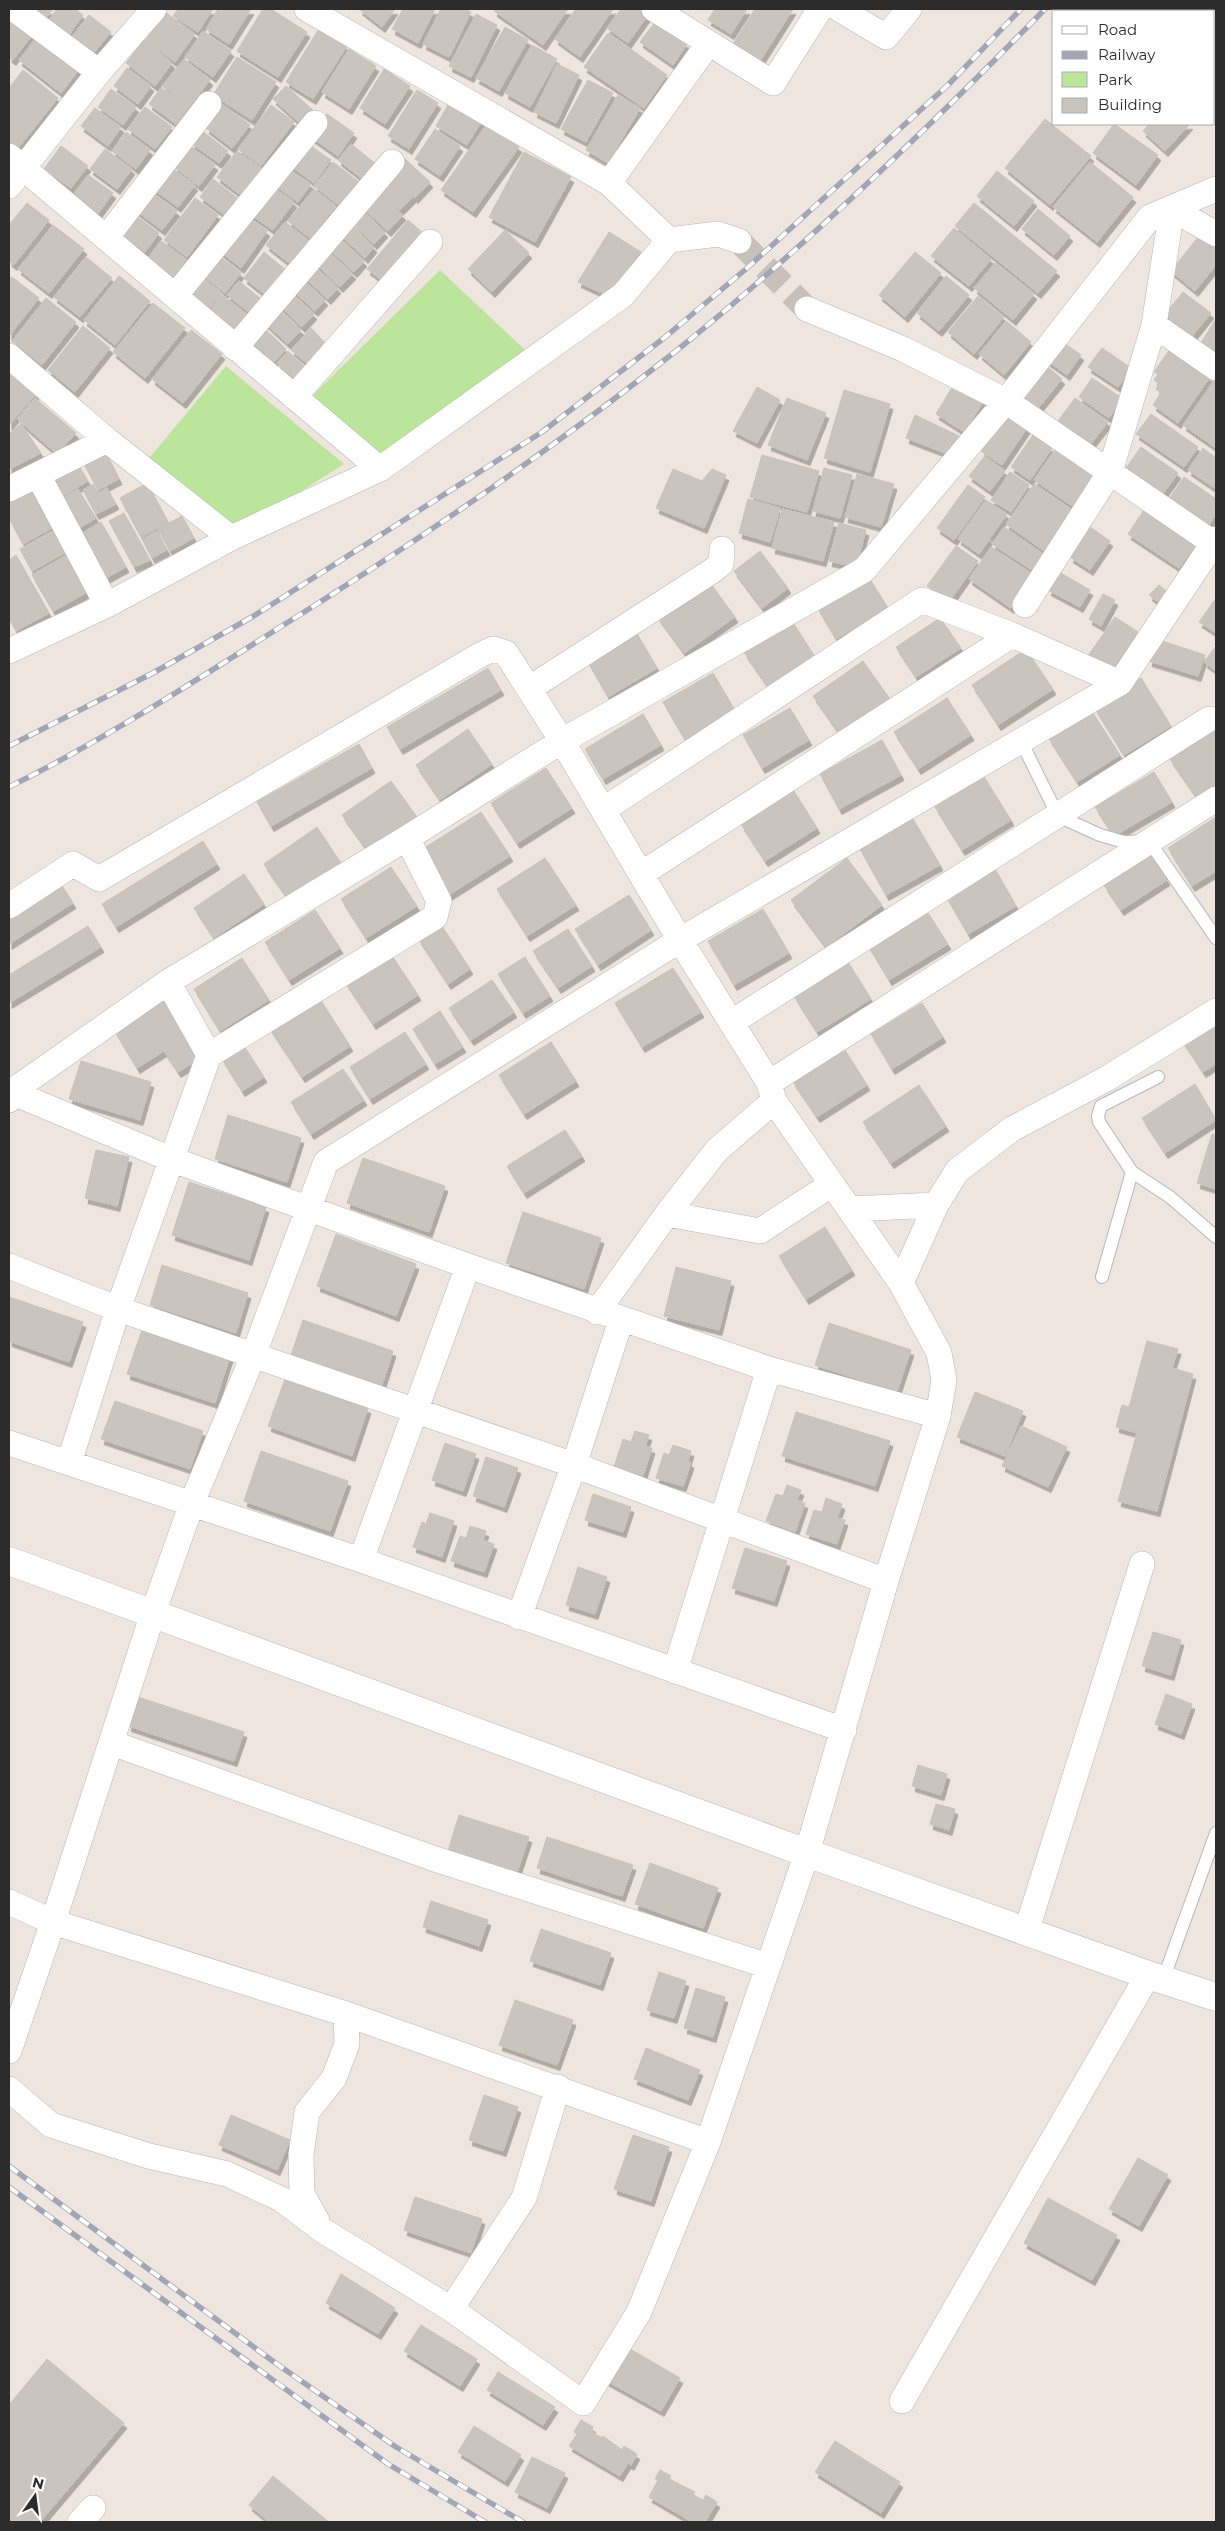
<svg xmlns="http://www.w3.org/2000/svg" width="1225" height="2531" viewBox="0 0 1225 2531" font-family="Montserrat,sans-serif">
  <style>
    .green { fill: #bae59a }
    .building { fill: #c9c4bd; stroke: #cac2b8; filter: url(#shadow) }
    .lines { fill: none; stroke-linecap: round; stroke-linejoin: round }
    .minor-tunnel { stroke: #c7c1ba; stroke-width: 25; stroke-dasharray: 25 12; stroke-linecap: butt }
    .service-casing { stroke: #b2b6c0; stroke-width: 14 }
    .minor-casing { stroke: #b2b6c0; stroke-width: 26 }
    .tertiary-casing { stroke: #b2b6c0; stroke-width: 29 }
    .service { stroke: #fff; stroke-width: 12 }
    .minor { stroke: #fff; stroke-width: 25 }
    .tertiary { stroke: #fff; stroke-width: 28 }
    .rail-casing { stroke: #a1a6b7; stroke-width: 5.5 }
    .rail { stroke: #fff; stroke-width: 4; stroke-dasharray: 11; stroke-linecap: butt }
  </style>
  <defs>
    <filter id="shadow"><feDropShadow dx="3" dy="5.5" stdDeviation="0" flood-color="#0004"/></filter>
  </defs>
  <rect width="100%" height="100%" fill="#eee6de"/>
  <path class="green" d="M440,270L525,350L380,459L310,398Z
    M226,366L344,464L232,535L145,463Z"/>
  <path class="building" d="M21,9H53L41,24Z
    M57,9H75L83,15L67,38L47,23Z
    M178,9H213L198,32L173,16Z
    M218,9H251L229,44L206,29Z
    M263,9H271L307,32L278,77L237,51Z
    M359,9H395L382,27Z
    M403,9H435L418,43L392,29Z
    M441,9H464L471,12L449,57L423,44Z
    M495,9H568L543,45L494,11Z
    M576,9H613L580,57L555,39Z
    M621,9H646L650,12L628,43L607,28Z
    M715,9H747L731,34L708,20Z
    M755,9H793L760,61L733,44Z
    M1164,9H1189L1193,11H1163Z
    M165,12L195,34L175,62L145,40Z
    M9,13L34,33L13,60L9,57Z
    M476,14L497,25L471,77L449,66Z
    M89,15L111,32L92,55L70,39Z
    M655,22L687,44L673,65L640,42Z
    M505,27L528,40L499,91L476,78Z
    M319,29L347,46L313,99L286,82Z
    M203,31L231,51L213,77L185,57Z
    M608,33L667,75L644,108L584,67Z
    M39,34L81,67L61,93L19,60Z
    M144,40L172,63L155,86L126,63Z
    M532,45L557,59L530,107L505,93Z
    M349,49L376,66L349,109L322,92Z
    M237,57L276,82L252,120L213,95Z
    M184,59L210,80L188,108L162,86Z
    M557,64L579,75L556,123L534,112Z
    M127,68L151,86L138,104L114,86Z
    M384,69L410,86L385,124L360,108Z
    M23,70L58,98L15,152L9,148V88Z
    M588,80L613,93L586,142L561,129Z
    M286,86L314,111L302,125L273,99Z
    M161,88L188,108L176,124L149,104Z
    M111,89L136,107L123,125L98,107Z
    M417,90L438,103L409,149L388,136Z
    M618,95L640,108L608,163L586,150Z
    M451,100L483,119L467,145L436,126Z
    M223,105L250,125L232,148L206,128Z
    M271,105L294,122L261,166L238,149Z
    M145,107L172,127L155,149L128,129Z
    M95,108L121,127L108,146L81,126Z
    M327,114L354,133L338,156L311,137Z
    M1045,119L1091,156L1050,205L1005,168Z
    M487,124L519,147L473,212L441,190Z
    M1114,124L1158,155L1136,185L1093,153Z
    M1149,124H1190L1165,151L1143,131Z
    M435,129L460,146L440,176L415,159Z
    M201,130L228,151L219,163L191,143Z
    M126,132L150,150L136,169L112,151Z
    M305,142L331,160L314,183L289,165Z
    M351,144L381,168L369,184L338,160Z
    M61,146L88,166L71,188L44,169Z
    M190,146L215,165L199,186L174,167Z
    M105,149L132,169L117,189L90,169Z
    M237,151L262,169L242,196L217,177Z
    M524,152L571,177L535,242L489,217Z
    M404,158L430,182L415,198L389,173Z
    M333,162L359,182L340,206L314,186Z
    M1090,162L1133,197L1097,242L1053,207Z
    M170,167L195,185L178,207L153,189Z
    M285,167L311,184L298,202L273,184Z
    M997,171L1034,201L1014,226L977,196Z
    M88,175L113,193L97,215L72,196Z
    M389,175L413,197L400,210L376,187Z
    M213,179L237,198L225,215L200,197Z
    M270,185L294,202L273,230L250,214Z
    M314,189L336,206L310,238L288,221Z
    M148,190L177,211L162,230L134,209Z
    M377,190L403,215L388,231L362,207Z
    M195,198L218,215L187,257L164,240Z
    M27,203L49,220L14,265L9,261V225Z
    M974,203L1057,271L1038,293L955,226Z
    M361,209L385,232L374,244L350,222Z
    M1038,209L1070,236L1054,255L1022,229Z
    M136,216L159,233L145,252L122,235Z
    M246,216L267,231L241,268L217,249Z
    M408,220L424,234L384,282L367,269Z
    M285,222L312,243L293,266L266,245Z
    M349,223L374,247L365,258L339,234Z
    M53,225L84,249L49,293L18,269Z
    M954,228L991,259L969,286L931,256Z
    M505,230L529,253L492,292L468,269Z
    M1204,230L1216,240V265L1195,291L1171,271Z
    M609,232L641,252L605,300L602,293L578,282Z
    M338,237L364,261L354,272L328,248Z
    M161,241L187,260L173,279L147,259Z
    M327,250L353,274L340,287L315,263Z
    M214,252L241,273L225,293L198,271Z
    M264,252L287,271L267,296L244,278Z
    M915,252L941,273L905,317L879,295Z
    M86,257L112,278L80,317L54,297Z
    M995,263L1034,294L1013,320L974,288Z
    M314,266L338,288L328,299L304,277Z
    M197,273L222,293L209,309L184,290Z
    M119,276L150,301L115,345L84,320Z
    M946,276L969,295L939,331L917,313Z
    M12,277L39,298L9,336V280Z
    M302,279L325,300L315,311L292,290Z
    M239,281L261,299L250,313L227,295Z
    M1183,292L1211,313L1190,339L1162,318Z
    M291,294L314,314L302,327L280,306Z
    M222,295L248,315L235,331L210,311Z
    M978,296L1004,317L974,354L948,332Z
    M46,298L76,322L42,365L12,341Z
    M153,303L185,328L145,378L113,352Z
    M277,308L301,330L288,344L264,322Z
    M1216,319V357L1199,346Z
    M1006,321L1031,342L1004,375L979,354Z
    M83,326L110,348L75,392L48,370Z
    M263,327L286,349L274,362L251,341Z
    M311,328L329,347L310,366L291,350Z
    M191,330L222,354L183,403L152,379Z
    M1060,340L1081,355L1067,375L1046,360Z
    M1102,348L1131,368L1118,387L1088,367Z
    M1170,349L1210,377L1178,423L1153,405L1161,393L1156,389L1159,384L1154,380L1158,374L1154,372Z
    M288,351L311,373L300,384L277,363Z
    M1043,363L1062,379L1035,412L1015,396Z
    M9,369L36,394L9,425Z
    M1092,378L1122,398L1109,418L1079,397Z
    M1216,378V448L1183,425Z
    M956,381L985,399L964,432L936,414Z
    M757,387L780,400L757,443L733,431Z
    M844,390L890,404L870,472L824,458Z
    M35,398L76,433L57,454L17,419Z
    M787,398L826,413L807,460L768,445Z
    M1075,398L1108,422L1090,445L1058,421Z
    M1006,414L1027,428L1002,465L981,451Z
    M1151,414L1198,447L1184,467L1136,434Z
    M915,415L961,437L951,455L906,438Z
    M21,424L41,453L9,469V434Z
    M1033,435L1052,448L1030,480L1011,467Z
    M1057,447L1096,473L1074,507L1034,480Z
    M1141,447L1178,473L1163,494L1126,468Z
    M1203,448L1216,458V489L1188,470Z
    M104,449L119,479L98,490L82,460Z
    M762,455L819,471L807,512L750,497Z
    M985,456L1005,471L990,491L969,476Z
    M77,463L88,481L61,497L50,479Z
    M824,468L852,475L840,518L813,511Z
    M673,469L702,481L712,469L726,475L704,528L656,508Z
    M1010,472L1029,485L1011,512L991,500Z
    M857,474L894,484L881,527L845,517Z
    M1184,477L1216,499V514L1208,526L1169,499Z
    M147,483L168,522L141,537L120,498Z
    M93,484L98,493L107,488L116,504L96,514L83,490Z
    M1034,484L1075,512L1047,553L1006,524Z
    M968,485L985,497L954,540L937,528Z
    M32,488L54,527L23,544L9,518V501Z
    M78,489L96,518L79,528L62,499Z
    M748,499L780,508L770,542L739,533Z
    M986,500L1007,514L991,537L970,522Z
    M1146,507L1198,542L1179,568L1128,534Z
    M782,509L834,522L823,561L772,548Z
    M124,513L150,560L134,567L109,521Z
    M182,516L194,538L170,551L158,529Z
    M101,522L126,567L106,578L82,533Z
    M839,523L866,530L856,567L829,561Z
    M969,523L990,538L979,554L958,539Z
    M1004,527L1047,557L1036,573L992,544Z
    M1090,527L1110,541L1090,570L1070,557Z
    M56,529L68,551L32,571L20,549Z
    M157,531L167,550L152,558L142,539Z
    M956,546L978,561L949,602L927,586Z
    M991,547L1034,575L1011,608L969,579Z
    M760,551L788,588L762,608L734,571Z
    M70,553L91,590L53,611L32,575Z
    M16,555L49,613L16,631L9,618V560Z
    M1059,572L1090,590L1080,607L1048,590Z
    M868,576L888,608L836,639L817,607Z
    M708,580L735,617L684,653L657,616Z
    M1159,585L1172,596L1164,606L1149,595Z
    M1103,594L1115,600L1101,626L1089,619Z
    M1216,598V633L1199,622Z
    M1115,617L1138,632L1111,671L1088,656Z
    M940,618L961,648L916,677L896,647Z
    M792,621L817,660L771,691L744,652Z
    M636,632L657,668L608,697L587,660Z
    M1156,639L1205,655L1198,676L1149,661Z
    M1216,646V671L1204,662Z
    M1026,649L1053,689L998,725L972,685Z
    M863,661L890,699L840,734L813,696Z
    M488,668L501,690L400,749L387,727Z
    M713,673L737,714L687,743L663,702Z
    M1141,678L1171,726L1124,755L1094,707Z
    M947,698L971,735L918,769L894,732Z
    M790,708L809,740L762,768L743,735Z
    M1091,710L1120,755L1077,782L1048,737Z
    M643,714L661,745L603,779L585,749Z
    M1216,727V786L1198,799L1170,759Z
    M468,729L492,764L440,800L416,765Z
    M882,740L901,775L839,809L820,774Z
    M359,744L372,768L271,826L257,802Z
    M546,768L572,808L517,843L491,803Z
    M1154,772L1172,802L1114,836L1095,807Z
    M984,777L1011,820L962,850L935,807Z
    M391,781L419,820L370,854L342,815Z
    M794,791L817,828L765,861L741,824Z
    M481,812L510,856L447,896L418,852Z
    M1216,817V871L1192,886L1168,848Z
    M913,819L940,865L886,895L860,849Z
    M317,827L341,863L288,899L264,864Z
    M203,841L217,864L116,927L102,904Z
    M1150,855L1167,880L1121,910L1104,885Z
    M545,858L576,905L527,936L497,889Z
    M847,858L882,905L826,947L791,900Z
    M391,867L417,906L366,938L341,899Z
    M995,869L1016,906L968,934L946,896Z
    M244,874L264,904L214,938L194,908Z
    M61,884L73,903L9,944V916Z
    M629,895L651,930L598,965L575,929Z
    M763,909L789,953L734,985L708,941Z
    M315,910L340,948L289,980L265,942Z
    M926,910L948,944L889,980L868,945Z
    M440,923L470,969L448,984L418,938Z
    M88,926L101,947L9,1003V975Z
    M568,929L592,966L558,988L533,951Z
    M389,951L418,995L373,1024L344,980Z
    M525,957L550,996L523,1013L498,974Z
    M242,958L269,1000L220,1031L194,989Z
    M848,962L871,999L817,1032L794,996Z
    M673,968L701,1012L642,1047L615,1003Z
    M492,980L514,1012L471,1040L449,1008Z
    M318,996L350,1046L302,1077L269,1027Z
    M163,1000L199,1059L178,1072L164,1051L137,1068L114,1030Z
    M922,1003L943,1037L892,1069L871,1034Z
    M440,1011L463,1047L435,1064L413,1029Z
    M1216,1018V1064L1203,1072L1182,1040Z
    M405,1032L426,1064L370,1099L350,1067Z
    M551,1042L576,1081L524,1114L499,1075Z
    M242,1043L264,1077L242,1091L221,1057Z
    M843,1047L867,1085L817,1117L792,1080Z
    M81,1061L151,1082L140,1120L69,1099Z
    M343,1069L364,1100L311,1134L291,1102Z
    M1195,1084L1216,1120L1165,1153L1142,1118Z
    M919,1085L946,1126L891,1163L863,1122Z
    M228,1115L301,1138L287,1182L215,1159Z
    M565,1130L582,1156L524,1193L507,1166Z
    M1212,1134L1216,1136V1189L1197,1183Z
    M96,1150L129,1157L117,1206L85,1198Z
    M363,1158L445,1186L429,1232L347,1203Z
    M189,1182L266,1207L249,1260L172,1235Z
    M523,1212L601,1238L584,1289L506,1263Z
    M825,1227L852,1270L806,1299L779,1256Z
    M336,1234L416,1264L396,1316L317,1286Z
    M162,1265L248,1293L236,1333L150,1305Z
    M676,1267L731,1281L719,1330L664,1316Z
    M9,1297L83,1322L69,1362L9,1341Z
    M303,1320L393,1351L381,1388L290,1358Z
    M829,1323L911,1350L897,1392L815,1365Z
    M143,1327L230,1356L215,1403L127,1374Z
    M1147,1341L1178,1349L1172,1368L1193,1374L1157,1511L1118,1501L1137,1433L1116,1427L1122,1405L1129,1407Z
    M285,1379L368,1408L352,1456L268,1426Z
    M975,1392L1023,1411L1005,1456L957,1437Z
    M115,1401L203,1431L190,1469L101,1439Z
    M796,1412L890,1441L875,1486L782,1456Z
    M1021,1426L1067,1447L1048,1487L1002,1466Z
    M635,1431L649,1435L645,1446L652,1448L643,1476L614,1467L623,1439L631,1442Z
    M445,1443L476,1454L463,1491L432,1480Z
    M673,1445L691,1451L688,1461L691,1463L683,1486L656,1478L664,1453L669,1455Z
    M261,1451L348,1481L330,1531L244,1501Z
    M486,1457L518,1468L504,1507L473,1496Z
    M787,1485L801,1490L797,1500L805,1503L795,1532L766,1521L776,1494L783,1496Z
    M593,1494L631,1507L623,1532L585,1520Z
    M826,1498L842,1504L837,1518L845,1520L837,1544L806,1534L814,1510L822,1512Z
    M430,1513L454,1521L442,1557L413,1547L422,1522L426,1524Z
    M470,1526L486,1531L483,1540L494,1544L484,1572L451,1561L460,1536L466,1538Z
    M745,1548L787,1561L774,1601L732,1588Z
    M578,1567L607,1577L595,1614L566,1605Z
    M1153,1632L1181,1640L1171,1675L1142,1666Z
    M1166,1694L1192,1704L1181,1734L1155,1724Z
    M138,1697L244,1732L234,1761L128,1726Z
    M918,1765L947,1774L941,1795L912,1786Z
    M936,1804L955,1809L949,1830L930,1824Z
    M459,1815L529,1837L517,1873L448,1851Z
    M547,1837L633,1865L622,1896L537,1868Z
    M650,1863L718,1888L703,1928L635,1904Z
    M431,1901L488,1920L479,1946L423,1927Z
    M541,1929L611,1953L600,1985L530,1961Z
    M659,1972L686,1981L674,2018L647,2010Z
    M696,1988L725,1997L713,2037L684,2028Z
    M515,2000L573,2020L557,2065L499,2045Z
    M646,2048L700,2070L688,2100L634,2079Z
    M484,2095L518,2107L503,2151L469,2140Z
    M231,2115L290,2140L277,2170L219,2145Z
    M633,2135L669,2147L651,2201L614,2189Z
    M1138,2158L1168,2175L1139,2226L1109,2209Z
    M415,2197L482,2219L471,2253L404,2230Z
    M1048,2198L1117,2235L1092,2280L1024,2243Z
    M341,2274L395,2308L378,2334L326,2303Z
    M421,2325L477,2359L460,2386L404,2351Z
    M625,2346L680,2378L661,2411L605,2380Z
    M47,2359L124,2423L40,2522H9V2405Z
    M498,2372L555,2407L543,2425L487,2390Z
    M581,2420L593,2427L591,2431L602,2438L603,2436L622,2450L624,2446L637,2454L631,2465L628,2463L620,2476L569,2446L577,2434L574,2432Z
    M474,2426L521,2455L505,2481L458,2452Z
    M835,2441L900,2482L881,2513L815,2472Z
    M532,2457L565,2473L547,2508L515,2492Z
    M660,2470L671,2476L669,2479L695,2492L693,2495L703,2500L706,2495L717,2502L705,2522H692L649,2497L658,2480L655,2479Z
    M273,2476L329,2522H269L249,2505Z"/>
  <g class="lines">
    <path class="minor-tunnel" d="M739,241L807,309"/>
    <defs>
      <path id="service" d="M1021,741L1058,816L1100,835L1124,842L1149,841L1216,938
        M1132,1172L1099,1122L1098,1116L1101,1106L1158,1077
        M1102,1277L1132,1172L1170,1197L1216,1237
        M1163,1980L1216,1833"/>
      <path id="minor" d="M14,9L99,72
        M307,9L609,183L669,240
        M654,9L773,83L820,9
        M839,9L886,37L909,9
        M9,156L380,469
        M609,183L708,44
        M9,186L99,72L154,9
        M106,238L209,104
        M175,296L315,123
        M807,309L903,349L1006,401L1216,545
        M1154,325L1216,368
        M235,348L392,162
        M9,356L107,440L231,538
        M294,397L430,242
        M38,475L107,605
        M9,489L107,440
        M1216,539L1120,683L680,940L326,1162L253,1356L192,1503L153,1613L53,1922L346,2014L708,2142L807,1853L886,1581L938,1416L944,1380L939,1353L901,1283L936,1205L957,1171L1012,1129L1106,1079L1216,1011
        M1025,605L1110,472L1154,325L1172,209L1216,234
        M9,651L107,605L231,538L380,469L623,295L669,240L718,234L739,241
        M530,688L712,571L721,564L722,549
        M603,810L922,600L1012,635L1120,683
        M641,874L1012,635
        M9,906L73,864L99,879L480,655L493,649L506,653L562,741L680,940L769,1083L774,1101L901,1283
        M732,1022L1209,719
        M209,1055L435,917L439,901L407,838
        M769,1083L1216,799
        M9,1091L173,1160L468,1266L769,1369L938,1416
        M9,1100L11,1092L168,982L407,838L562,741L864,570L1006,401L1150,217L1216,189
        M850,1209L936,1205
        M667,1214L760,1231L832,1184
        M9,1266L118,1309L574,1465L886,1581
        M597,1312L667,1214L717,1150L774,1101
        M9,1443L361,1560L844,1730
        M69,1463L118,1309L209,1055L168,982
        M361,1560L468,1266
        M519,1617L574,1465L621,1320
        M675,1671L769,1369
        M112,1743L435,1859L768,1966
        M9,1902L53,1922L9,2051
        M1026,1932L1142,1564
        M9,2089L51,2125L149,2156L227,2174L281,2199L322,2230L451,2309L583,2403L639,2312L708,2142
        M317,2221L302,2194L301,2155L307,2112L334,2078L347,2044L346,2014
        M451,2309L524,2198L558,2087
        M902,2401L1148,1975
        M80,2522L93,2508"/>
      <path id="tertiary" d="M9,1561L807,1853L1148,1975L1216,1997"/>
    </defs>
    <use href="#service" class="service-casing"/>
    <use href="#minor" class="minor-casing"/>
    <use href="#tertiary" class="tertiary-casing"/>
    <use href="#service" class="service"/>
    <use href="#minor" class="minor"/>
    <use href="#tertiary" class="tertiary"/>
    <defs>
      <path id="rail" d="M9,746L153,673L252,617L542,432L664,338L746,269L948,85L1021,9
        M9,787C100,742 187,686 274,631C412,545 548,453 676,351C806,246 928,129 1045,9
        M9,2166L274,2362L396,2447L523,2522
        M9,2187L388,2464L485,2522"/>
    </defs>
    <use href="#rail" class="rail-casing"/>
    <use href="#rail" class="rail"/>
  </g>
  <rect width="1225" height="2531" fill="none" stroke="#2c2c2c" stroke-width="20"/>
  <rect x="1052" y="10" width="162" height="115" fill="#ffffff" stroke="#ababab"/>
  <rect x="1062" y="26" width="25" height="8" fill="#ffffff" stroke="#ababab"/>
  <text x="1098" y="35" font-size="15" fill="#2c2c2c">Road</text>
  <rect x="1062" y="51" width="25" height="8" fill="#a1a6b7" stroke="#ababab"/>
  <text x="1098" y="60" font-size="15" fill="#2c2c2c">Railway</text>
  <rect x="1062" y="72" width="25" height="15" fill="#bae59a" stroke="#ababab"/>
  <text x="1098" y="85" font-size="15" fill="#2c2c2c">Park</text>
  <rect x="1062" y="98" width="25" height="15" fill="#c9c4bd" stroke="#ababab"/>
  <text x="1098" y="110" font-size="15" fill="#2c2c2c">Building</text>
  <g transform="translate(35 2496) rotate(14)" stroke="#ffffff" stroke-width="4" paint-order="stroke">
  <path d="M0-4L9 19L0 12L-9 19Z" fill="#2c2c2c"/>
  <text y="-8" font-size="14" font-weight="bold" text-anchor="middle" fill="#2c2c2c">N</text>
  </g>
</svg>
